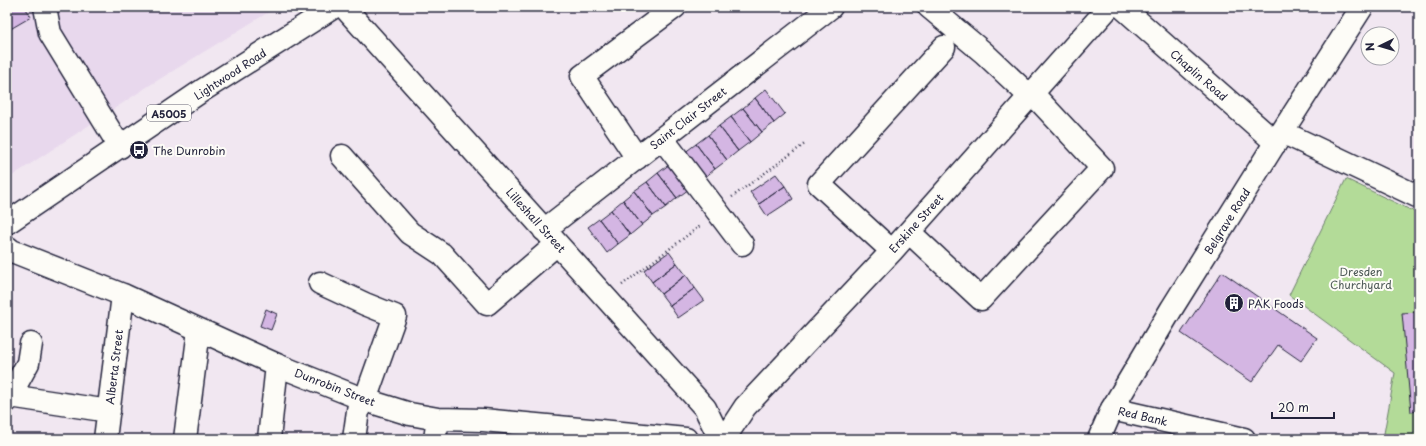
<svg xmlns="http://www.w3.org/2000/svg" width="1426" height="446" viewBox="0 0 1426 446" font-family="'Playpen Sans',sans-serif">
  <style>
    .built { fill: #e8d8ed }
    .green { fill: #b3db98; stroke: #6a7e6a }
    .building { fill: #d4b6e3; stroke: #22223b }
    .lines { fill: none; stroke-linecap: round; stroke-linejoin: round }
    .minor-casing { stroke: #22223b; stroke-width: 25 }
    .major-casing { stroke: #22223b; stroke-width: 25 }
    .path { stroke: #22223b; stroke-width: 2.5; stroke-dasharray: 1 3; stroke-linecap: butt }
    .minor { stroke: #fdfcf7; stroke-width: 22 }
    .major { stroke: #fdfcf7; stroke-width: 22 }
    .labels { text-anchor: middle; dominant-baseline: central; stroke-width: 4; stroke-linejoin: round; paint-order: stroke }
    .shield { fill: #fdfcf7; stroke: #646373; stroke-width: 1 }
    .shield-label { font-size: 10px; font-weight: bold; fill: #22223b }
    .street-label { font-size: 11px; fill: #22223b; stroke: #fdfcf7 }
    .poi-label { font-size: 11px; fill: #22223b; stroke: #fdfcf7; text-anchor: start }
    .park-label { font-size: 11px; fill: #4e5a57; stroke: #fdfcf7 }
  </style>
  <rect width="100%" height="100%" fill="#f1e7f1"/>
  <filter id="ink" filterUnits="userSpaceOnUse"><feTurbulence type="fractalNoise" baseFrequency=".025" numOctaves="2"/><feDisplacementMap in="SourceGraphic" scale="8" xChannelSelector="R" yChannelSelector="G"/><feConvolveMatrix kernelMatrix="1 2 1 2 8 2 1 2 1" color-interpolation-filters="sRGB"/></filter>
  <g filter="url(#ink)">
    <path class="built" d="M7,7H269L272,10L150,85L9,178L7,176Z"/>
    <path class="green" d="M1346,179L1419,214V439H1383L1395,373L1289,295Z"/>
    <path class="building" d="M7,7H25L31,17L7,31Z
      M766,89L785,114L774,123L755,98Z
      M755,98L774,123L762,132L743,108Z
      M743,108L762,132L750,142L731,117Z
      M731,117L750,142L738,151L719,126Z
      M719,126L738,151L727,160L708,135Z
      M708,135L727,160L715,169L696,144Z
      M696,144L715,169L704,178L684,153Z
      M670,164L689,189L677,198L658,173Z
      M658,173L677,198L666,207L647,182Z
      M776,174L785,186L759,204L750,192Z
      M647,182L666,207L653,216L634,191Z
      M785,186L793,199L767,216L759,204Z
      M634,191L653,216L642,225L623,200Z
      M623,200L642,225L630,235L611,210Z
      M611,210L630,235L618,244L599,219Z
      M599,219L618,244L607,253L588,227Z
      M669,252L677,263L652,282L644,270Z
      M677,263L686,275L661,294L652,282Z
      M1222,272L1317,338L1301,361L1278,345L1252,382L1181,333Z
      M686,275L695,288L670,306L661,294Z
      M695,288L704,300L678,318L670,306Z
      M266,309L277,314L271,330L260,326Z
      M1419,312V411L1411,412L1402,313Z"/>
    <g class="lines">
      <defs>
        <path id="minor" d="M45,7L50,33L120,147
          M344,7L705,408L720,439
          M1122,7L1276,143
          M1282,132L1419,197
          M662,138L742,244
          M342,156L410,233L442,254L487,304L557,244
          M637,158L582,76L675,7
          M544,230L831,7
          M909,232L981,299L1102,168L1032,93L1022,89L984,53L929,7
          M7,247L12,251L123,295L277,365L365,400L410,414L438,419L483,420L686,439
          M892,251L819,184L944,47
          M320,283L365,304L395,316L365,400
          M10,396L109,411
          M7,401L28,363L31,344
          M1112,409L1244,439
          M105,439L123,295
          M185,439L199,330
          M269,439L277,365
          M354,439L360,397
          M435,439L438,419
          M724,439L745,407L892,251L1109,7"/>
        <path id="major" d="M7,223L203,90L334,7
          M1099,439L1112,409L1172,308L1282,132L1362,7"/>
      </defs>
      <use href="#minor" class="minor-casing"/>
      <use href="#major" class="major-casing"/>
      <path class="path" d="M732,197L806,143
        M622,285L701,225"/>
      <use href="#minor" class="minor"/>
      <use href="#major" class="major"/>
    </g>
  </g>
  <defs>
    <symbol id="bus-disc" viewBox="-11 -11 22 22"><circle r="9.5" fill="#22223b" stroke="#fdfcf7"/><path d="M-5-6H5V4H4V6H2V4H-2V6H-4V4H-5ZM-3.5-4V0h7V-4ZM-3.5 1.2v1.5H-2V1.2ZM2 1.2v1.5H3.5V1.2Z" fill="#fff"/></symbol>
    <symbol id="building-disc" viewBox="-11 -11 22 22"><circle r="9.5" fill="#22223b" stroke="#fdfcf7"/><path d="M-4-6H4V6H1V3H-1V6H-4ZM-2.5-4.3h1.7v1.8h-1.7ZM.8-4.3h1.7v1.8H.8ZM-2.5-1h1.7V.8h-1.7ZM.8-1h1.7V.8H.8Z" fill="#fff"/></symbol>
  </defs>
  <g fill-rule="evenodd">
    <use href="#bus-disc" x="128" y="139" width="22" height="22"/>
    <use href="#building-disc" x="1223" y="292" width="22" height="22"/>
  </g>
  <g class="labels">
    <rect class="shield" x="147" y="105" width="44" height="16" rx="3"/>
    <g class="shield-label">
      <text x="169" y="113">A5005</text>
    </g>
    <g class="street-label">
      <text transform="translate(230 74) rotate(-33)">Lightwood Road</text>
      <text transform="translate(1199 75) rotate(41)">Chaplin Road</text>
      <text transform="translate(688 118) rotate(-38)">Saint Clair Street</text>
      <text transform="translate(536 220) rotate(48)">Lilleshall Street</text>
      <text transform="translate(1227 221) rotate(-58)">Belgrave Road</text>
      <text transform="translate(916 223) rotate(-48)">Erskine Street</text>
      <text transform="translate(114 367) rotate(-83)">Alberta Street</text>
      <text transform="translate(335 387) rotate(21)">Dunrobin Street</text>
      <text transform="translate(1143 416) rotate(13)">Red Bank</text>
    </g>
    <g class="poi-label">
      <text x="153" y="150">The Dunrobin</text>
      <text x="1248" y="303">PAK Foods</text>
    </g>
    <g class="park-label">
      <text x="1361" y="271">Dresden<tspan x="1361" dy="13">Churchyard</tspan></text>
    </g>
  </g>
  <rect width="1426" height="446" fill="none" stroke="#fdfcf7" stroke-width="24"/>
  <rect x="12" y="12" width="1402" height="422" fill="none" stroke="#22223b" stroke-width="1.5" filter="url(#ink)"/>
  <g transform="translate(1380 46) rotate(265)"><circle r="19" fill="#fdfcf7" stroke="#a5a5ac"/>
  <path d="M0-3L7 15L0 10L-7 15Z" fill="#22223b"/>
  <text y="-6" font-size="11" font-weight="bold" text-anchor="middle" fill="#22223b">N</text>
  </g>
  <path d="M1272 412v6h62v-6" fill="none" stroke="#22223b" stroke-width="2"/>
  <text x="1278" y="412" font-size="12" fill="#22223b" stroke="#fdfcf7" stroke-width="3" paint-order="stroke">20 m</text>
</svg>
